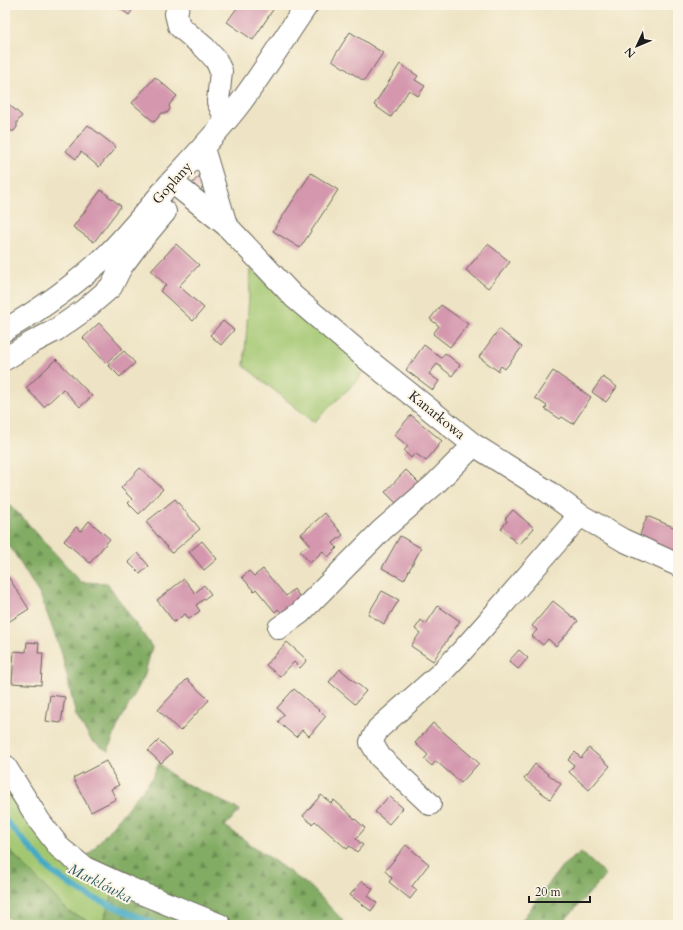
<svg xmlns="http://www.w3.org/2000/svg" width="683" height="930" viewBox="0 0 683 930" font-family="Cardo,serif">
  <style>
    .green { fill: #a3c771; stroke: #607246 }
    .forest { fill: url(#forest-firs); stroke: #4f6440 }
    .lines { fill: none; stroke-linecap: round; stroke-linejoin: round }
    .stream { stroke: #44aac4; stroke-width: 6 }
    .building { fill: #d497ae }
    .minor-casing { stroke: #666257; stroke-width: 24 }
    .minor { stroke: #fff; stroke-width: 22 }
    .labels { text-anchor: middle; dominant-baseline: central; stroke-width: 4; stroke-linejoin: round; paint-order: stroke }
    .street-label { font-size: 14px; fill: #1c1c1c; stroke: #fcf5e5 }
    .water-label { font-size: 15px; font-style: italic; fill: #2e5c68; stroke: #fcf5e5 }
  </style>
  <defs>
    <pattern id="forest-firs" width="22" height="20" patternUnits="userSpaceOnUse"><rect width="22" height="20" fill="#82ac63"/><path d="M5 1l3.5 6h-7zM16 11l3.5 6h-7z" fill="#6a8b51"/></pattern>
  </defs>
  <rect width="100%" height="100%" fill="#fcf5e5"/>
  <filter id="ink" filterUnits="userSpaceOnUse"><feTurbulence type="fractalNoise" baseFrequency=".025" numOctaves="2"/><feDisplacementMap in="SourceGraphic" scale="8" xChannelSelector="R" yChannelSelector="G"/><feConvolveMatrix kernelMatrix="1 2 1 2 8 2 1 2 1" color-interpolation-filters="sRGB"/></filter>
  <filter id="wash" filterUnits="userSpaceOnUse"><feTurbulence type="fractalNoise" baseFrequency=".012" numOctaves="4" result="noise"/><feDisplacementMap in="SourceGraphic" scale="16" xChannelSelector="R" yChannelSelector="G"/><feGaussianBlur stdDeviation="0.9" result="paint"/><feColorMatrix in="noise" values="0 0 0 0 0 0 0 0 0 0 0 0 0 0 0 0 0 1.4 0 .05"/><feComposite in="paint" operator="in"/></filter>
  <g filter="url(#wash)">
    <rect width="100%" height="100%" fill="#eee4c5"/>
    <path class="green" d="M251,268L311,321L364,365L360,378L314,422L244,366Z
      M5,780L75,872L113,895L103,921L91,922L69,912L5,846Z"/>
    <path class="forest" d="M5,501L20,515L81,582L107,583L152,647L144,677L118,725L108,751L92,741L76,716L62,654L41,597L13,551L5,540Z
      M159,763L176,779L240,810L225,826L312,888L347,925H15L5,915V846L69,912L91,922L103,921L113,895L124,872L86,858L152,778Z
      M581,852L606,875L560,925H515L523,919L562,866Z"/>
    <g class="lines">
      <path class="stream" d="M5,820L52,872L72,886L89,896L157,925"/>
    </g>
    <g id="blocks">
      <path class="building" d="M115,5H136L129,15Z
        M239,5H276L253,40L227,22Z
        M350,32L383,53L364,81L332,60Z
        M400,64L418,76L415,80L425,86L418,96L409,90L391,117L374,105Z
        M155,77L177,96L169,105L170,109L167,113H162L154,122L132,103Z
        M5,101L22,116L17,122V127L14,131H9L5,136Z
        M88,125L116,147L99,167L81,152L76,159L66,151Z
        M311,173L338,190L300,248L273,231Z
        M198,177L206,183L200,191L191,185Z
        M101,190L121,206L94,242L73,227Z
        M176,244L199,265L179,286L204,308L193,321L160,291L166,285L151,271Z
        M488,244L510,262L488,288L466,270Z
        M441,305L468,324L450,347L433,334L439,326L430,319Z
        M223,321L234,330L221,345L210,335Z
        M99,323L122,348L106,363L83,338Z
        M499,329L522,347L505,369L501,366L498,371L479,357Z
        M424,345L441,358L445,353L460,365L452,376L437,364L429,374L439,381L433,390L406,370Z
        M124,351L135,363L120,377L108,365Z
        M56,359L92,396L80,407L63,389L44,407L26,388Z
        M553,371L591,397L573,424L562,417L560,419L545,409L547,406L535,398Z
        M603,377L617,387L606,402L592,392Z
        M411,415L442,441L426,461L415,453L411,458L404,451L408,446L394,435Z
        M140,468L163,489L139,514L128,503L132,499L121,488Z
        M406,470L420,484L399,506L385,492Z
        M175,499L200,529L172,553L146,522Z
        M513,510L534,528L519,545L501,529L507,521L505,519Z
        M325,513L343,535L333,543L337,548L328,557L323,551L310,563L300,551L310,544L301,534Z
        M647,516L678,529V557L638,540Z
        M89,521L110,539L90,563L64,541L76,527L81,531Z
        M400,536L421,548L404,580L382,568Z
        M202,541L217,559L204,570L189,552Z
        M138,553L149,566L140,574L128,562Z
        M263,569L286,596L294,589L304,602L285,616L278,609L275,612L256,589L254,591L242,577L249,571L254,576Z
        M9,578L29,609L5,624V580Z
        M184,579L195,593L204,585L211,594L196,605L200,611L189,619L185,614L174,622L157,600Z
        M382,591L399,600L384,624L368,614Z
        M553,601L578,621L556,646L548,639L543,645L532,636L537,630L532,626Z
        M438,606L460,621L433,661L411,646L420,633L415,629L421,620L426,624Z
        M27,642L39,643L38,653H43L41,685L12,683L14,651L26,652Z
        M287,642L307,660L300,668L294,662L280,677L266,665Z
        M519,650L528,658L518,669L509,661Z
        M340,669L366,691L355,704L329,682Z
        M187,679L209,700L180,731L158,710Z
        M294,689L326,716L309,736L302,730L296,737L278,722L284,714L277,708Z
        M50,695L65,697L61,723L46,721Z
        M433,723L479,763L461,783L436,761L432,766L424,759L428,755L415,743Z
        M159,740L172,753L161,763L148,751Z
        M589,748L610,766L589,790L569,772L574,765L568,760L575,752L581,758Z
        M106,761L119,785L111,789L116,799L91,812L73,778Z
        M535,764L561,784L550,799L524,779Z
        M321,795L331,803L334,800L365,828L356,839L363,845L357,852L350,846L347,849L315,821L312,824L303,816Z
        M389,796L403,808L389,824L375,812Z
        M406,845L429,864L412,886L417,890L410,899L389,882L392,878L385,871Z
        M362,881L373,889L368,896L377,903L371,911L350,895Z"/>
    </g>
  </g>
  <g filter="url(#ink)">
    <use href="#blocks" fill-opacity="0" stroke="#666257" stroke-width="1"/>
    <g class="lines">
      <defs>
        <path id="minor" d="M178,5L176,14L179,26L205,48L216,60L221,71L218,102L223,113L228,118
          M203,148L226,225
          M172,182L226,225L294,297L373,364L474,445L547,491L580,515L623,540L678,565
          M5,330C43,308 75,285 107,255C130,232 150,207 171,182C195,156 219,131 241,102C264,71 285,37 307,5
          M5,359L33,342L56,330L83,311L111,287L121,267L139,243L165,212
          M279,628L300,613L382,530L435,484L474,445
          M5,766L40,822L60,848L85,868L131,889L220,925
          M430,804L380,757L371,742L378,729L441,673L462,651L486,624L580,515"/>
      </defs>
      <use href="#minor" class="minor-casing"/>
      <use href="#minor" class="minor"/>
    </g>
  </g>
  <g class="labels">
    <g class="street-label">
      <text transform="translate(172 183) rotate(-48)">Goplany</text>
      <text transform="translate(437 415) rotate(39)">Kanarkowa</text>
    </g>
    <g class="water-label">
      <text transform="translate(100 883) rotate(27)">Marklówka</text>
    </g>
  </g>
  <rect width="683" height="930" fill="none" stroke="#fcf5e5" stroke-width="20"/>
  <g transform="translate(637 46) rotate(226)" stroke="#fcf5e5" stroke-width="3" paint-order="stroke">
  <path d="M0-3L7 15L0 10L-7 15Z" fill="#1c1c1c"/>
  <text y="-6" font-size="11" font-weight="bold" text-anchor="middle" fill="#1c1c1c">N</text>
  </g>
  <path d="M529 896v6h61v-6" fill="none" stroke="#1c1c1c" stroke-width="2"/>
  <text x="535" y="896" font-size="12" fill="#1c1c1c" stroke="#fcf5e5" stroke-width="3" paint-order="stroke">20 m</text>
</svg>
